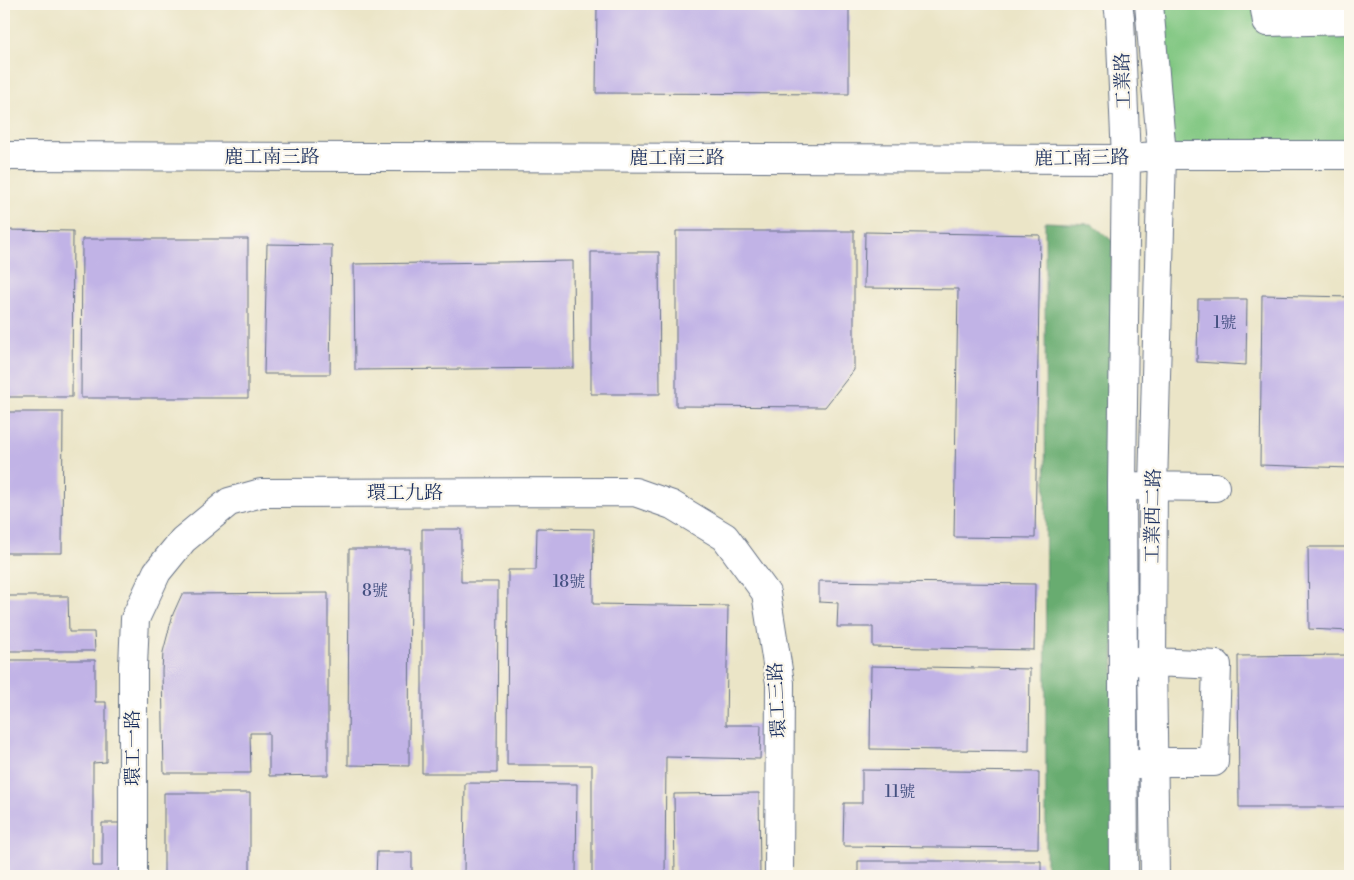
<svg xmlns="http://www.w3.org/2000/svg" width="1354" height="880" viewBox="0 0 1354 880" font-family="'Libre Bodoni','Noto Serif TC',serif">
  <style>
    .green { fill: #81c782; stroke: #4e7b70 }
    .forest { fill: #68ac70; stroke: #426e67 }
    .building { fill: #c1b3e6 }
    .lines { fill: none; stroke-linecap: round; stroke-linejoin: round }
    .minor-casing { stroke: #646f83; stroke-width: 30 }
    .minor { stroke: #fff; stroke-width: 28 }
    .labels { text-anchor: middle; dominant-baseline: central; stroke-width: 4.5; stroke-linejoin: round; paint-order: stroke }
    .number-label { font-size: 16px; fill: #445080 }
    .street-label { font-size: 19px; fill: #1b2f5e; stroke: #fbf7ec }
  </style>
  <rect width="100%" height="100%" fill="#fbf7ec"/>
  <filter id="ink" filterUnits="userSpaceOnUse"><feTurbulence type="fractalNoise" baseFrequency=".02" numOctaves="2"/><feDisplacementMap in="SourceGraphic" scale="10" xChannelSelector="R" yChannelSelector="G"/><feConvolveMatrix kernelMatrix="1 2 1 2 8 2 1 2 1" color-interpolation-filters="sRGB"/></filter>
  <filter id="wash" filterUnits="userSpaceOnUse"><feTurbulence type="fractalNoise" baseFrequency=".0096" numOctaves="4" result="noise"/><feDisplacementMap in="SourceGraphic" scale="20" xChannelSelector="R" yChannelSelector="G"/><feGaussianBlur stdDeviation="1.12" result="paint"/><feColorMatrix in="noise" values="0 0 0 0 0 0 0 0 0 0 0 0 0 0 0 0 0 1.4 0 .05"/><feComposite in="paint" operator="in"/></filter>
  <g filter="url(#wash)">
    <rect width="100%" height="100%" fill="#ebe5c7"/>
    <path class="green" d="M1149,4H1350V155H1162Z"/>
    <path class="forest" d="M1045,222L1092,224L1115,243L1113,876H1046Z"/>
    <g id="blocks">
      <path class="building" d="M597,4H849V94L596,93Z
        M4,230L73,231L72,397H4Z
        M676,231H854V370L825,407L676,406Z
        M865,232L1040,235L1035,538L954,537L958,289L864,288Z
        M82,239H248V398H81Z
        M267,244L332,245L330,374H264Z
        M591,252H659L660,394H591Z
        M573,261L574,368L355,370L354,264Z
        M1262,295L1350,297V468L1260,465Z
        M1198,299H1247L1246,365L1197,362Z
        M4,412H63L62,553H4Z
        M537,528L594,529L593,604L728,606L726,725H761L760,759L666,757L665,876H592V765H507L508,570H536Z
        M422,529H461V582H498L497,773H422Z
        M1308,547H1350V631L1309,629Z
        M349,549H410L409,766L348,765Z
        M819,581L1035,584L1034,650L873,647V627H837L838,603L819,602Z
        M328,593V775L269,776V733H250L251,773H164L162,671L163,652L173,614L182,594Z
        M4,596H68L69,632H94L95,651H4Z
        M1350,655V807H1239L1238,656Z
        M4,660H95V702H106V762L93,763V866H102V823H121V876H4Z
        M871,666L1030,669L1029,751L870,749Z
        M862,770L1039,772L1038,848L843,846L844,803H862Z
        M465,783L577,784L576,876H464Z
        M164,793H250V876H164Z
        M759,793L760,876H675L674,794Z
        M377,852H412V876H376Z
        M858,861H1041V876H858Z"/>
    </g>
  </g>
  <g filter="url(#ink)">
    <use href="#blocks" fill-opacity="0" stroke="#646f83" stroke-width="1"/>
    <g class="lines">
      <defs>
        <path id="minor" d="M1118,4L1120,18L1126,159L1122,485L1124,876
          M1149,4L1162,155L1153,486L1152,662L1155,876
          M1264,4L1267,22L1350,20
          M4,156L1126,159L1162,155H1350
          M1134,486L1215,487
          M1134,661L1217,665L1214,762H1155L1137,764
          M133,876V666L135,619L157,572L183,540L229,502L261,493L635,492L672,505L725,537L766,593L780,683L779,876"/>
      </defs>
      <use href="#minor" class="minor-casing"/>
      <use href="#minor" class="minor"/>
    </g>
  </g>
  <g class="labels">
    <g class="number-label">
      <text x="1225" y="323">1號</text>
      <text x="569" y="582">18號</text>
      <text x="375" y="591">8號</text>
      <text x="900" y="792">11號</text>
    </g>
    <g class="street-label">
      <text transform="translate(1123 81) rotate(-92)">工業路</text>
      <text x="272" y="157">鹿工南三路</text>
      <text x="677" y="158">鹿工南三路</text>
      <text transform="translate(1082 158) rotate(-1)">鹿工南三路</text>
      <text x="405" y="493">環工九路</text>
      <text transform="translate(1153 516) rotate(-89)">工業西二路</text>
      <text transform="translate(777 700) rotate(-93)">環工三路</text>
      <text transform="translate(133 748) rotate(-90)">環工一路</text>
    </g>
  </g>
  <rect width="1354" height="880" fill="none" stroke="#fbf7ec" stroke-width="20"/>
</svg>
